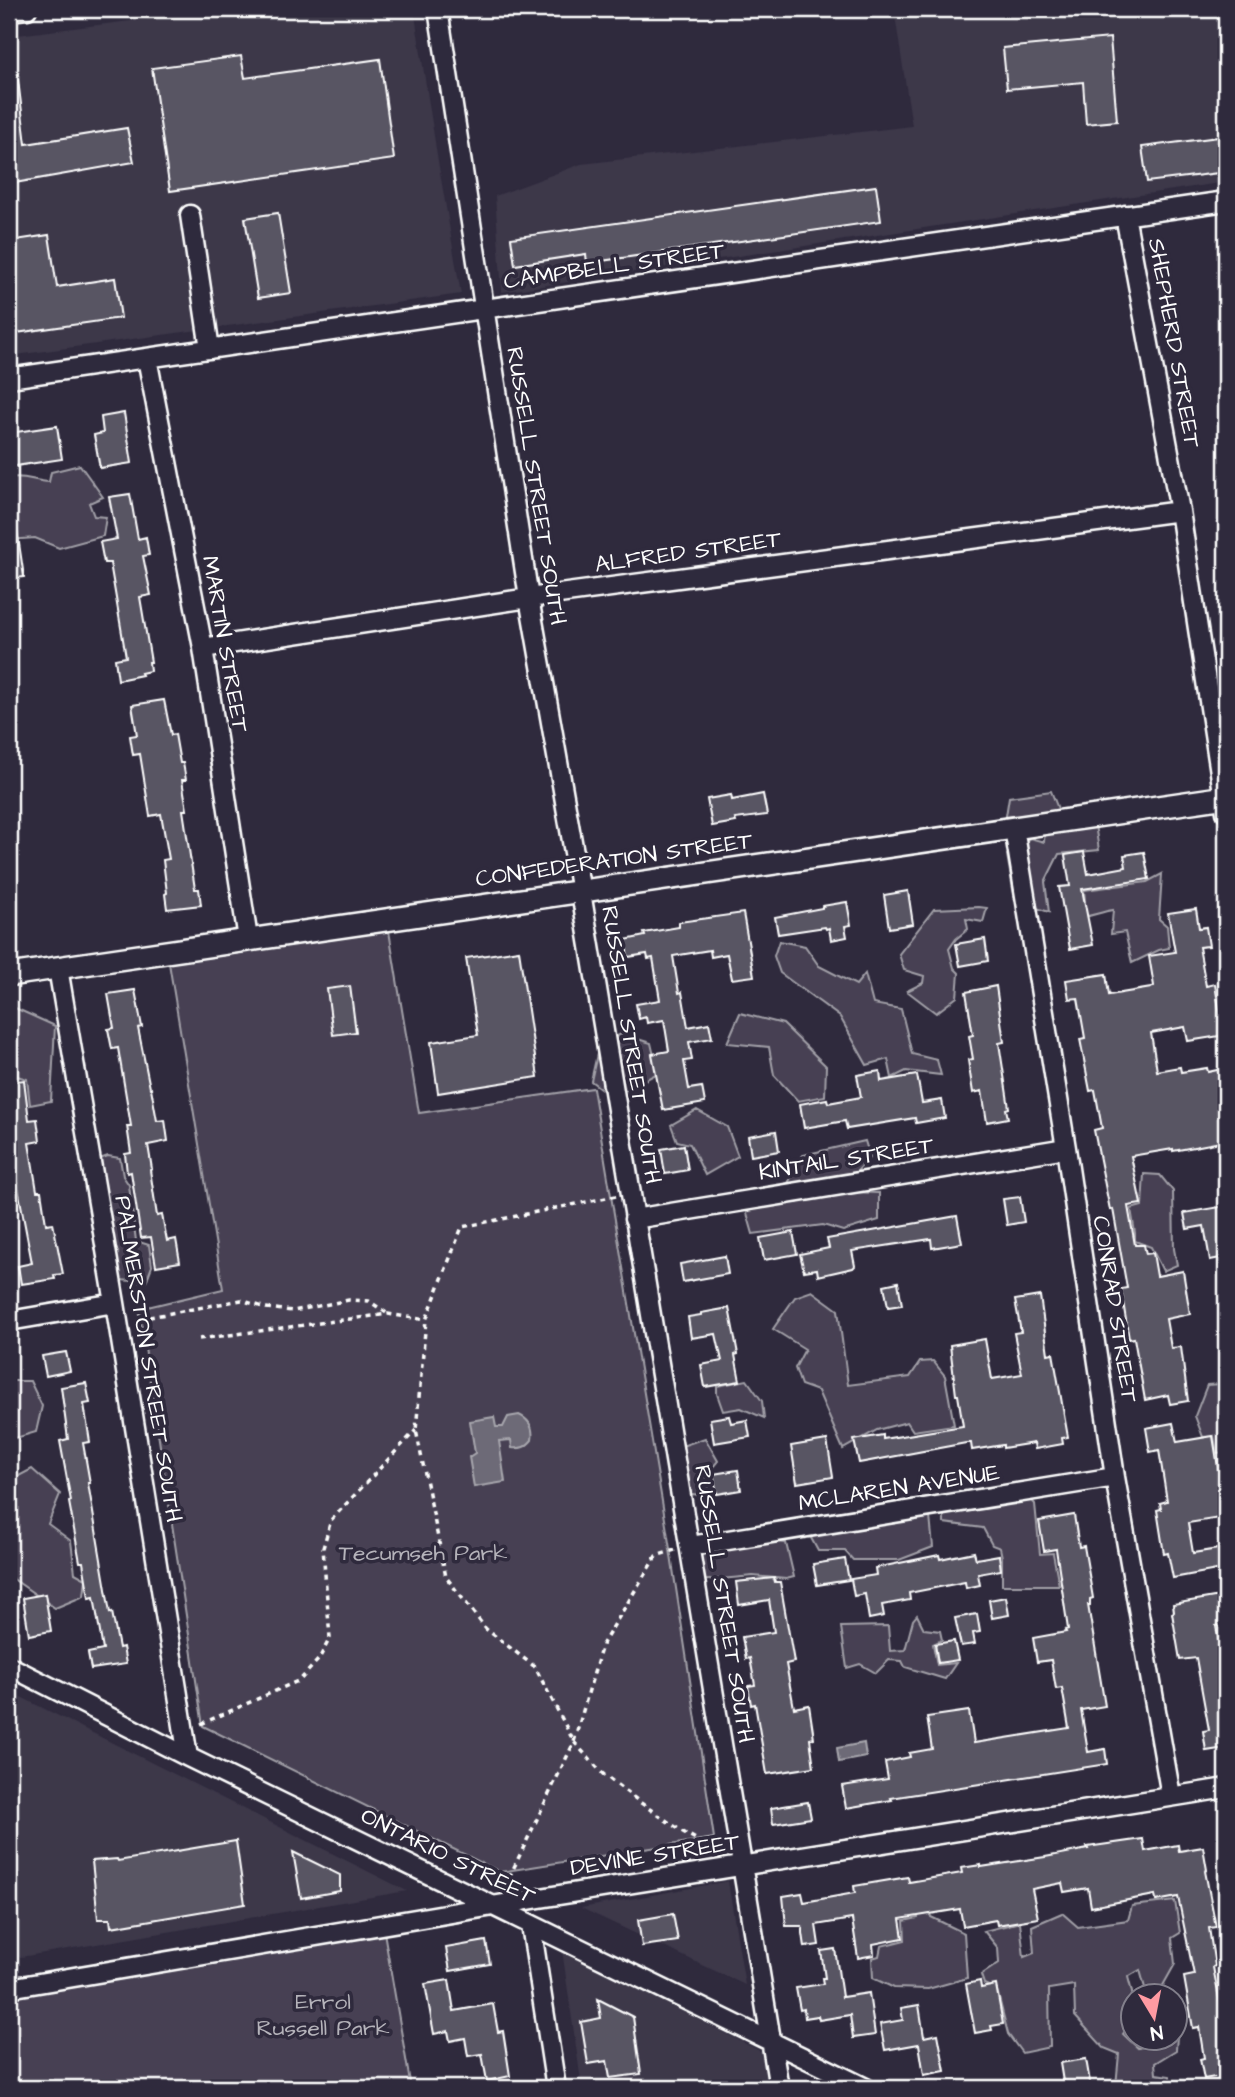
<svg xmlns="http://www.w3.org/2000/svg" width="1235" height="2097" viewBox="0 0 1235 2097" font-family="'Architects Daughter',sans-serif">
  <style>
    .built { fill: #3c3749 }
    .green { fill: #464152; stroke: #a2a0a8; stroke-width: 2 }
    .water { fill: #6d6a77; stroke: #a7a6ad; stroke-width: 2 }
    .building { fill: #595564; stroke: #fff; stroke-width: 2 }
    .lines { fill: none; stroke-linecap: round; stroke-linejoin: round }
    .minor-casing { stroke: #fff; stroke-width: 23 }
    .major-casing { stroke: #fff; stroke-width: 26 }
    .path { stroke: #fff; stroke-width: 3.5; stroke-dasharray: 5 5; stroke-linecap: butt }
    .minor { stroke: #2f2a3d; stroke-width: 18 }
    .major { stroke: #2f2a3d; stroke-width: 21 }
    .labels { text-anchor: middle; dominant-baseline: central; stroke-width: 7; stroke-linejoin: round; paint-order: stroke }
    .street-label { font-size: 23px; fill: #fff; stroke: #2f2a3d }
    .park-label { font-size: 23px; fill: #b5b3ba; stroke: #2f2a3d }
  </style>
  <rect width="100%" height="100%" fill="#2f2a3d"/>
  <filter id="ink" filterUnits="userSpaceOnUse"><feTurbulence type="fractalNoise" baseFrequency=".0143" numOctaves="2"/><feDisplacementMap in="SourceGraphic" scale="14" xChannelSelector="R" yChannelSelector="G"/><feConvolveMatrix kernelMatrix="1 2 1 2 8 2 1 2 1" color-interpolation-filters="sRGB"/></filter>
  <g filter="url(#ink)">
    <path class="built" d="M227,9H414L438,161L461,294L9,356V36Z
      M894,9H1226V182L502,292L495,196L581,164L912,126Z
      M9,1691L407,1891L9,1959Z
      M728,1881L745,1985L581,1908Z
      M562,1950L768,2055L774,2088H582Z"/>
    <path class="green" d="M80,465L103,497L89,503L94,516L106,517L103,536L59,548L35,538L9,540V478C24,475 34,481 49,482L51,472Z
      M1051,791L1064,824L1095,825L1099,850L1059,854L1045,882L1049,912L1015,901L1007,855L1030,838L1044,842L1045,830L1005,822L1009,797Z
      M1162,874L1159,919L1167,926L1169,948L1159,950L1132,963L1125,932L1111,934L1113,910C1099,912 1088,918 1073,918L1069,904L1085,901L1084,890L1147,882Z
      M979,907L987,908L983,922L966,919L968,929L956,939L949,949L954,968L959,973L957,997L936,1013L907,991L923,983L924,976L904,970L899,954L934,909Z
      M389,931L419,1113L593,1088L670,1549L714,1838L500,1872L203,1726L139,1309L223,1289L169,963Z
      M779,941L805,946L819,966L856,985L865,974L873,1004L901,1009L912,1054L937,1060L941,1075L906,1071L892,1078L888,1059L867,1065L840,1017L780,973L774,956Z
      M15,1008L55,1026L51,1101L30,1105L27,1079L17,1076V1046L11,1012Z
      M740,1013L783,1024L826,1066L825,1096L798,1101L774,1075L769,1047L727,1043Z
      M621,1034L651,1043L658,1073L626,1090L604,1091L591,1081L599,1045Z
      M697,1110L727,1127L738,1156L705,1175L690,1144L677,1141L671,1125Z
      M865,1141L870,1157L849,1180L851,1192L879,1193V1220L843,1231L823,1225L753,1234L747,1213L755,1194L777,1203H797L787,1185L803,1155Z
      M108,1156L120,1158L123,1176L129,1185L136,1241L149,1245L152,1266L146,1282L106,1279L105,1264L118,1252L114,1246L94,1161Z
      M1144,1174L1160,1175L1173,1191L1174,1249L1177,1265L1163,1271L1151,1247L1135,1241V1233L1131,1209L1142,1206Z
      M812,1291L838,1310L848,1385L910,1377L920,1362L933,1361L945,1376L954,1425L913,1431L907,1422L877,1430L843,1449L818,1391L801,1385L795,1368L805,1349L773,1329L795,1297Z
      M747,1380L762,1401L764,1418L741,1408L723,1411L717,1394V1386Z
      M9,1381H30L42,1406L36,1432L9,1440Z
      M1221,1384L1226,1388V1452L1217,1453L1214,1436L1203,1437L1195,1416L1207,1385Z
      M705,1438L718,1461L707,1474L710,1496L683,1493L676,1448Z
      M32,1469L60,1494L48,1524L71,1541L75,1573L86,1579L84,1596L55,1608L9,1576V1518L17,1496L9,1485V1481Z
      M1027,1496L1035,1504L1040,1554L1053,1553L1059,1585H1002V1557L1000,1548L992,1545L983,1528L944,1523V1507Z
      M920,1515L930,1517L933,1547L899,1560H853L845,1551H818L811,1538L821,1530H845L858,1522Z
      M758,1540L786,1543L794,1577L786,1579L753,1576L699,1581L696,1554Z
      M917,1615L924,1629L940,1631L942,1640L933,1644L937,1665L956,1663L945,1679L905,1667L902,1661L889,1660L876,1673L860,1664L847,1668L841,1627L888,1626L890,1651L905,1650L913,1620Z
      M916,1897H926L931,1917L964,1933L967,1978L928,1989L894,1988L873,1978L872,1958L879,1956L881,1946L905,1940L904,1921L918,1918Z
      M1175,1901L1180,1933L1172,1938L1175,1964L1161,1989L1145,1988L1140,1970L1128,1977C1134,2000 1140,2014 1123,2034L1138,2048L1177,2036L1176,2050L1155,2063L1156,2074L1170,2076V2088L1116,2086L1119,2054L1104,2048L1075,2016L1074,1985L1049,1989L1050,2047L1022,2053L1008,2034L997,1990L984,1984L981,1975L999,1963L998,1948L984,1931L1020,1922L1024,1957L1034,1953L1032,1926L1062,1913L1078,1927L1128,1920L1132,1906Z
      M384,1932L411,2088H9V1996Z"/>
    <path class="water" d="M519,1415C530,1420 534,1428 532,1440C526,1447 522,1449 512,1448L511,1440L499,1441L505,1482L474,1487L469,1457L475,1453L470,1421L494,1417L496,1427H503L508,1417Z
      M864,1743L866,1757L839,1762L837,1748Z"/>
    <path class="building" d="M1110,38L1117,121L1086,124L1083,82L1007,89L1003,48Z
      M241,56L245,78L380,59L394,159L170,191L152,68Z
      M18,80L26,144L127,128L134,162L9,184V81Z
      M1226,136V172L1147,182L1142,147Z
      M876,186L881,221L587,263L586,254L515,265L511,238Z
      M278,213L291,293L258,298L245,218Z
      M49,235L57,287L115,278L121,318L9,334V241Z
      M124,413L132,463L100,468L94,435L103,433L101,417Z
      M57,426L62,459L9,467V433Z
      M130,494L138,539L146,537L149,555L143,556L151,595L140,597L151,662H149L150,671L141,673L142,675L118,680L115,659L126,657L110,563H104L100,542L117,539L109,497Z
      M9,530H17L24,577L9,579Z
      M164,700L171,735L175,734L180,763H183L186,780H182L187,810H183L195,889H199L201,905L167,909L165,894L167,893L163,860L169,859L161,814L150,816L140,754L133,755L130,736L137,735L132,705Z
      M763,794L767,815L735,819L736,822L712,826L707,799L731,795L732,800Z
      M1084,852L1088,874L1126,867L1124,855L1144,852L1149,879L1082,889L1093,945L1070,949L1059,887L1070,886L1065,855Z
      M908,891L913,924L889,928L884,895Z
      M847,902L851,925L845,926L847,937L831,940L829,928L826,929L825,927L778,934L775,917L822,908V906Z
      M1196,909L1199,928L1206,927L1209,946L1199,947L1206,986L1215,984L1220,1015H1223L1226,1035L1188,1041L1185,1027L1151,1033L1157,1071L1180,1067L1181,1072L1207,1068L1208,1072L1226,1068V1141L1173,1151V1149L1131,1156L1141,1204L1128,1206L1135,1245H1144L1146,1254L1153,1253L1157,1276L1183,1271L1190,1314L1166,1319L1171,1348L1181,1347L1188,1401L1170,1404L1168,1395L1145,1400L1134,1338L1129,1339L1121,1289L1127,1288L1113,1209L1110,1210L1094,1130L1102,1128L1095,1090L1090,1091L1086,1070L1080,1039L1085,1038L1078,998L1069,999L1066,980L1106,974L1109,995L1151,988L1154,986L1149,956L1175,952L1168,913Z
      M743,913L754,976L732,979L727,954L711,957L710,950L673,956L679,993L682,992L688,1027L709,1023L712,1038L689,1042L692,1060L684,1061L689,1089L702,1087L705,1103L663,1110L652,1054L669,1051L664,1020L647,1023L646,1017L639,1019L636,1004L660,1000L653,958L648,959L647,954L628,957L625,940L645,936L644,933L679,927V922Z
      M985,939L988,961L960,966L956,944Z
      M519,950L538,1077L438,1093L431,1042L478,1035L466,958Z
      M350,986L356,1032L333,1035L327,989Z
      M996,986L1004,1042L999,1043L1009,1108L1006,1109L1008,1118L987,1122L982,1091L973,1093L968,1060L973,1059L969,1036L973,1035L966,992Z
      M135,990L142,1027L138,1028L150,1088H151L157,1121L165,1120L168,1141L148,1145L152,1169L150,1170L157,1216L162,1215L167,1241L176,1239L180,1262L156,1266L151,1237L141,1238L131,1172L127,1173L125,1154L131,1153L127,1126H131L118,1048L112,1049L108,1029L114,1028L108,994Z
      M880,1071L881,1081L917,1075L922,1103L942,1100L945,1118L916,1123L915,1118L847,1129L845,1121L804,1128L800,1104L827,1099L828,1103L861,1097L857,1075Z
      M24,1080L29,1120L37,1119L40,1141L29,1143L37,1191H41L46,1224L53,1223L63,1274L54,1275L55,1279L21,1284L18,1266L32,1263L16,1178L10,1179L9,1169V1082Z
      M776,1131L779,1151L751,1156L748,1136Z
      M684,1145L688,1170L665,1174L661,1149Z
      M1020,1197L1024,1222L1007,1225L1003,1199Z
      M1226,1206V1257L1210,1260L1204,1226L1187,1229L1184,1213Z
      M957,1216L962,1243L932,1248L931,1239L852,1251L855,1266L853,1268L818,1276L817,1269L804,1271L800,1254L829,1248L827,1239Z
      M793,1232L797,1254L764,1260L760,1238Z
      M725,1256L728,1274L683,1282L680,1264Z
      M898,1282L902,1305L888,1307L884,1285Z
      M1040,1296L1048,1354L1053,1353L1068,1437L1062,1438L1063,1444L1035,1449L1034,1443L1003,1448V1445L972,1450L971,1443H966L859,1463L854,1440L883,1435V1439L963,1426L958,1395H956L950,1345L985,1339L992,1379L1022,1374L1014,1333L1021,1332L1015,1300Z
      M729,1308L738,1354L735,1355L740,1381L705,1387L701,1365L722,1361L716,1334L691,1338L688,1317L701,1315V1313Z
      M66,1352L70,1371L46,1376L42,1356Z
      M86,1383L90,1403L84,1404L90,1442L83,1443L90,1483H88L110,1613L112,1612L119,1648L123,1647L126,1664L91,1669L88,1653L103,1650L94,1597L89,1598L83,1562H80L69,1502L71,1501L60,1441L68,1439L61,1387Z
      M729,1416L731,1423L747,1420L750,1437L714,1443L710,1419Z
      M1173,1423L1177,1442L1213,1436L1219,1473L1225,1472L1226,1517L1188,1523L1193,1553L1218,1549L1222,1569L1173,1578L1168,1553L1164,1554L1157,1510L1161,1509L1160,1503L1167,1501L1159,1450L1150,1452L1146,1428Z
      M827,1440L833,1477L797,1483L791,1446Z
      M738,1470L741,1490L717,1494L713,1474Z
      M1074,1515L1079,1547L1084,1546L1093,1598L1090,1599V1605H1088L1105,1706L1081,1710L1088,1752L1105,1749L1107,1764L891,1798L892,1800L846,1808L842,1786L888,1779L885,1762L910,1757L909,1753L932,1749L927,1717L969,1711L974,1743L1069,1728L1062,1688L1056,1689L1051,1660L1037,1662L1033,1638L1066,1632L1065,1630L1068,1629L1056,1549L1044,1551L1039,1521Z
      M974,1552L976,1559L999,1555L1001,1570L978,1574L980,1585L966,1588L965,1582L909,1593L910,1600L882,1605L884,1616L869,1619L865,1594L854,1596L851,1579L876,1575L875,1568L939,1555L940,1559Z
      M845,1559L849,1580L817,1585L813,1564Z
      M774,1578L775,1582H780L794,1662L786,1664L794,1708L809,1705L814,1738L810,1739L814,1767L767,1774L755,1704L751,1705L748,1686L755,1685L750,1658L746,1659L742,1637L774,1632L769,1600L739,1605L736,1582Z
      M45,1594L51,1631L29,1635L23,1598Z
      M1226,1595V1624L1216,1626L1223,1665H1226V1748L1206,1751L1203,1731L1209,1730L1196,1658L1180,1660L1172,1613L1174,1612L1173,1604Z
      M1006,1597L1009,1615L992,1618L989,1600Z
      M977,1614L980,1632L973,1633L975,1644L961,1646L955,1618Z
      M954,1641L958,1660L938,1663L935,1644Z
      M808,1802L811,1818L773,1824L771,1808Z
      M1143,1839L1145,1851L1178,1845L1179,1851L1203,1847L1207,1870L1205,1871L1216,1927L1209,1928L1215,1966L1213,1967L1223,2019H1226V2075L1204,2079L1200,2059L1204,2058L1199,2027L1193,2028L1184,1977L1194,1975L1178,1897L1156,1901L1155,1895L1091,1907L1088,1888L1064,1892L1062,1883L1032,1889L1038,1918L997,1925L996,1920L963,1926L960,1909L900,1919L903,1938L873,1944L874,1955L858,1958L852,1919L816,1925L819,1945L805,1947L802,1926H786L783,1896L802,1893L804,1902L855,1893L854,1886L908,1877L909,1882L962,1873L961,1868L981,1865V1867L1045,1857L1088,1849L1087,1847Z
      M236,1841L245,1904L111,1927L110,1919H98L92,1861L117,1859L118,1861Z
      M293,1852L340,1875V1891L301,1898Z
      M673,1914L678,1941L642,1946L638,1920Z
      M486,1941L490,1964L450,1971L446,1948Z
      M835,1949L842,1997L869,1993L875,2035L853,2038L850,2015L819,2020L818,2016L805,2018L804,2009L800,2010L796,1988L823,1984L822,1978H825L821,1951Z
      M449,1980L454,2011L493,2004L498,2032L503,2031L510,2076L487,2081L482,2054L468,2056L465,2038L450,2041L448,2031L434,2034L425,1984Z
      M980,1981L981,1988L996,1985L1003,2024L991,2026L992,2030L975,2033L966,1984Z
      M598,1999L633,2017L641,2074L610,2078L607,2061L588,2064L581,2022L601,2018Z
      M919,2005L924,2037L938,2034L945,2071L924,2075L919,2044L885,2050L880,2024L903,2020L901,2008Z
      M1086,2059L1091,2088H1064L1060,2063Z"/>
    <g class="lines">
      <defs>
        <path id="minor" d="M438,9L529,598L581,892L779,2088
          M9,11L27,9
          M190,215L210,349
          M1125,215L1180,511L1226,812
          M147,358L203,648L248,939
          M9,378L1226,201
          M203,648L529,598L1180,511
          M1014,828L1066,1148L1115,1477L1171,1796
          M58,968L115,1303L188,1757
          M634,1219L1066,1148
          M9,1321L115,1303
          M691,1546L1115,1477
          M9,1666L188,1757L866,2088
          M531,1925L556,2088
          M9,1988L534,1899L1226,1788"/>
        <path id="major" d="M9,975L1226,797"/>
      </defs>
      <use href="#minor" class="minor-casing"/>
      <use href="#major" class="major-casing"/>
      <path class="path" d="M616,1196L462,1227L426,1320L416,1430L446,1577L486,1629L535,1667L574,1742L603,1774L641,1803L683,1832L719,1852
        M139,1319L241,1300L266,1308L293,1311L349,1300L369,1301L388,1314
        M199,1339L388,1314L426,1320
        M201,1724L300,1680L319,1659L330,1638L323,1548L331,1520L416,1430
        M505,1886L574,1742L602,1645L656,1556L675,1550"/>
      <use href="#minor" class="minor"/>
      <use href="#major" class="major"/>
    </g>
  </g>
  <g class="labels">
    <g class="street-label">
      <text transform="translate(614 266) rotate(-8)">CAMPBELL STREET</text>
      <text transform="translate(1174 343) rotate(80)">SHEPHERD STREET</text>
      <text transform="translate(536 486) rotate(81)">RUSSELL STREET SOUTH</text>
      <text transform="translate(688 552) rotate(-8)">ALFRED STREET</text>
      <text transform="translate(225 644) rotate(80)">MARTIN STREET</text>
      <text transform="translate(614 860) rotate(-8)">CONFEDERATION STREET</text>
      <text transform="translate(631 1045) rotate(81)">RUSSELL STREET SOUTH</text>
      <text transform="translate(846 1159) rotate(-9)">KINTAIL STREET</text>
      <text transform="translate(1115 1309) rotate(81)">CONRAD STREET</text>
      <text transform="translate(148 1359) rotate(81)">PALMERSTON STREET SOUTH</text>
      <text transform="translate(899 1488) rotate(-9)">MCLAREN AVENUE</text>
      <text transform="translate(724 1604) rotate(81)">RUSSELL STREET SOUTH</text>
      <text transform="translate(655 1855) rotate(-9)">DEVINE STREET</text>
      <text transform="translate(448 1856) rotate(26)">ONTARIO STREET</text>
    </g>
    <g class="park-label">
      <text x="423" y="1553">Tecumseh Park</text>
      <text x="323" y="2002">Errol<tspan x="323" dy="26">Russell Park</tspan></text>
    </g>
  </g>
  <rect width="1235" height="2097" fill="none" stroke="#2f2a3d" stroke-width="35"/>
  <rect x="18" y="18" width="1200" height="2062" fill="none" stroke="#fff" stroke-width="2.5" filter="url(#ink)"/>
  <g transform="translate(1154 2017) rotate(170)"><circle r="33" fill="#2f2a3d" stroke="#827f8b" stroke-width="2"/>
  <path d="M0-5L12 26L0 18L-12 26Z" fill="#ff9aa2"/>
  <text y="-10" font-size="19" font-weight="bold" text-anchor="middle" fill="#ffffff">N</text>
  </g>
</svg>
